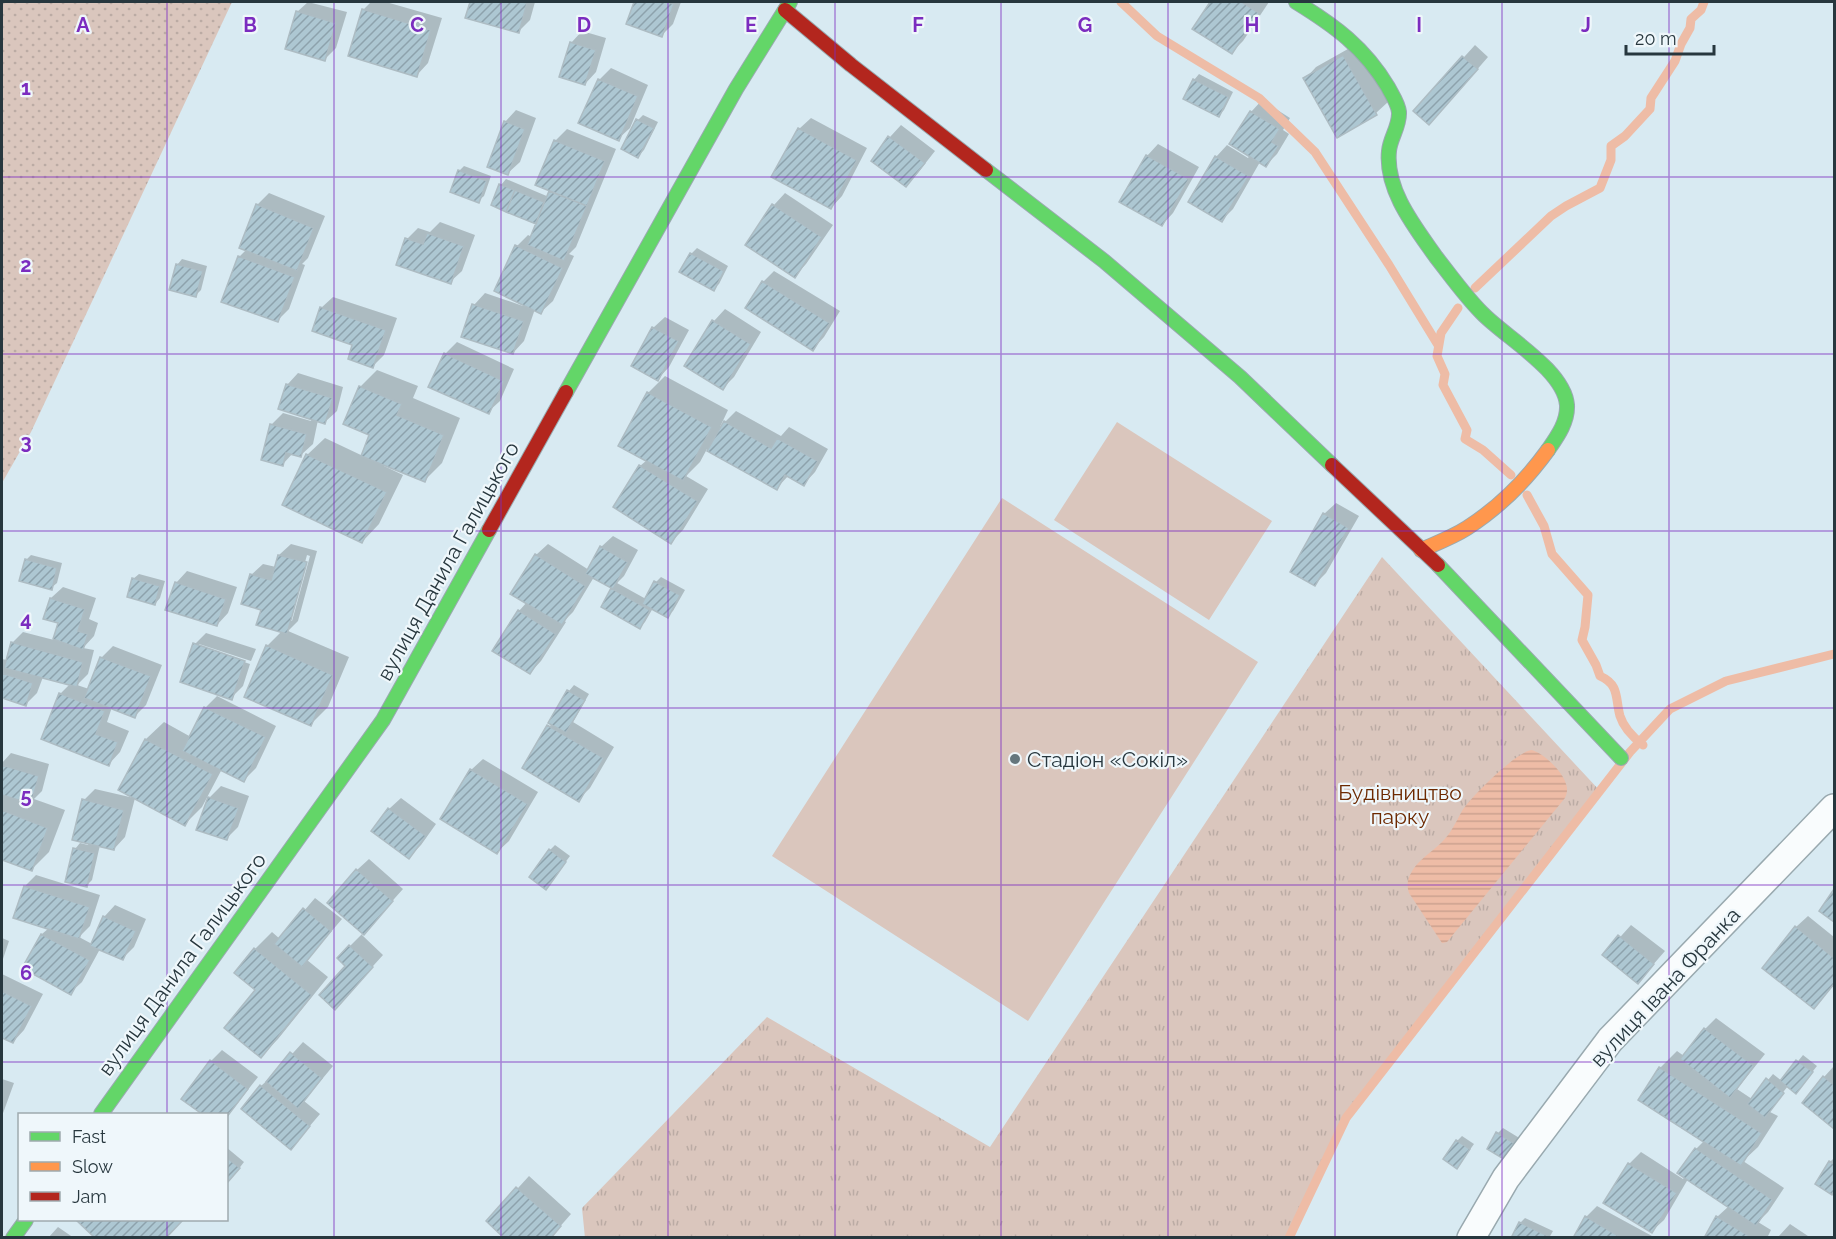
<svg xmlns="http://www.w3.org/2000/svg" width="1836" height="1239" viewBox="0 0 1836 1239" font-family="Raleway,sans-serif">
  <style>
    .grass { fill: #dac6bd }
    .park { fill: url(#park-tufts) }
    .garden { fill: url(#garden-dots) }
    .water { fill: url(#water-rules) }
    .shadow { fill: #0003; fill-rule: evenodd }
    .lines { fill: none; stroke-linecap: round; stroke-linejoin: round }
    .stream { stroke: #eebca6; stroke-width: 9 }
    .building { fill: url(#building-hatch); stroke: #adbcc3; stroke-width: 1.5 }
    .street-casing { stroke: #99a9af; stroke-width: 30 }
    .fast-casing { stroke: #99a9af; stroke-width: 16 }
    .slow-casing { stroke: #99a9af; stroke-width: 16 }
    .jam-casing { stroke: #99a9af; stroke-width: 16 }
    .street { stroke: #f9fcfd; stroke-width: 27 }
    .fast { stroke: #63d668; stroke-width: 14 }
    .slow { stroke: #ff974d; stroke-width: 14 }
    .jam { stroke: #b3261e; stroke-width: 14 }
    .grid { fill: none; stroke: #7b2cbf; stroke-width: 1.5; stroke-opacity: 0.55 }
    .poi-dot { fill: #65767d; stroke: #eff7fb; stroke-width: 2 }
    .labels { text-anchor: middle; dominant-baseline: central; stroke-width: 4.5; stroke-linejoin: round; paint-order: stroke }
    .street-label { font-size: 21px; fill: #27373e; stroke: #eff7fb }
    .poi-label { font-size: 21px; fill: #27373e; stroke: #eff7fb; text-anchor: start }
    .park-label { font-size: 21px; fill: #6d2900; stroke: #eff7fb }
    .grid-label { font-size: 20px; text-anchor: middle; font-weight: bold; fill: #7b2cbf; stroke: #eff7fb; stroke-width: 4.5; stroke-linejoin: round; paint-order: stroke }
  </style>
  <defs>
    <pattern id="park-tufts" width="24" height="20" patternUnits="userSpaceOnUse" patternTransform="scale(1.5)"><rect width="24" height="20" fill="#dac6bd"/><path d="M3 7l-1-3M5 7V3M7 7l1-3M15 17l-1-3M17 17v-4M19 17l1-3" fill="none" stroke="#bbaba4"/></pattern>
    <pattern id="garden-dots" width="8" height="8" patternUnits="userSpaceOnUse" patternTransform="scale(1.5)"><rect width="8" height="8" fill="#dac6bd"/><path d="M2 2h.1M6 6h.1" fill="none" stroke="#bbaba4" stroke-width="1.8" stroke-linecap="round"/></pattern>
    <pattern id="water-rules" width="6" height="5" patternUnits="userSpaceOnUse" patternTransform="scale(1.5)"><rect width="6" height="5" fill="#eebca6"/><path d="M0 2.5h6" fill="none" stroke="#cca290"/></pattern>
    <pattern id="building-hatch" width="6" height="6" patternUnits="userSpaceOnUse" patternTransform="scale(1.5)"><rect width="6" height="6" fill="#adc7d2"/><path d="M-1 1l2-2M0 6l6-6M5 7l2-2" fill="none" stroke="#8da2ac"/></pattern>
  </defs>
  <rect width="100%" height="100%" fill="#d8eaf2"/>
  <path class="grass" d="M1117,422L1272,521L1209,620L1054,520Z
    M1002,498L1258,662L1028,1021L772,856Z"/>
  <path class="park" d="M1382,557L1601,792L1351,1116L1293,1237L585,1238L582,1208L767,1017L990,1147Z"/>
  <path class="garden" d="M2,2H232L31,432L2,483Z"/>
  <path class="water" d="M1531,750C1543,752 1563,772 1566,784C1568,789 1567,793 1565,798L1447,942L1442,943L1409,893C1407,887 1407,881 1410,875C1416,861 1432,852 1442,842C1451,833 1456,822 1462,811C1471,797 1515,753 1531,750Z"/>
  <path class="shadow" d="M308,2L347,12L336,48L325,59L297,12Z
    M371,2H386L442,18L428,63L417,75L363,10Z
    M471,2H535L530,20L519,31L467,17Z
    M636,2H681L673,24L662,35L628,23Z
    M1212,2H1269L1243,41L1232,52L1194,28Z
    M582,31L606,38L596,72L585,84L571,43Z
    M1355,45L1388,102L1376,113L1338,136L1305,79L1316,67Z
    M1475,45L1488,57L1441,111H1415Z
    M611,68L648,85L630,128L618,139L580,123L599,80Z
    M1199,74L1233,92L1224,110L1219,115L1194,80Z
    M1262,100L1290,118L1283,130L1289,134L1277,154L1266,165L1260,162L1233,209L1222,220L1216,157L1227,145L1248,158L1250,155L1251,112Z
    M516,110L536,118L520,162L508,173L505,122Z
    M643,115L658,122L644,150L638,156V120Z
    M811,118L867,148L842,196L831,208L799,129Z
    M901,125L935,151L917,174L906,185L873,160L890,137Z
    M567,129L616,149L576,247L569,254L574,256L553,301L541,312L535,309L524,341L513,353L474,305L485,293L523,306L524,304L517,246L528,235L532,237L538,223L501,185L506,179L549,197L551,190L555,141Z
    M1158,144L1199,167L1173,213L1162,225L1147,156Z
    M464,166L491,176L484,196L478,201L459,171Z
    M269,193L325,216L308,258L302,264L305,265L289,309L277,321L239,257L247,249L257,205Z
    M785,193L833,225L806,264L795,276L747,244L774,205Z
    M440,222L475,235L462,271L450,282L407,239L418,228L430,232Z
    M697,248L728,266L719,284L713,289L681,271L691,254Z
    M182,259L207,266L201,290L195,296L177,265Z
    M774,271L840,311L824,337L813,349L763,282Z
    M333,297L397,318L384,355L373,366L321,308Z
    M725,309L761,332L734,377L723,388L686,365L714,321Z
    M665,317L689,330L669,367L658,379L653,328Z
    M457,342L514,369L500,401L488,412L445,354Z
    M377,370L418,386L413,398L460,418L442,463L425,480L385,464L384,466L403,475L379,524L362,542L307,455L325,438L363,456L371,434L360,387Z
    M298,373L343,387L337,411L325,422L318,420L313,444L301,455L293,453L283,464L271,425L283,413L311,421L312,418L287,385Z
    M665,376L728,410L720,427L736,411L781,436L789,427L828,449L815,472L804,484L789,475L777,488L707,449L700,462L686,476L708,489L683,530L671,542L640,466L647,460L648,393Z
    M1336,503L1359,516L1326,573L1315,584L1324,514Z
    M613,536L638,550L624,576L617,583L646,599L656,582L661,577L685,590L673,611L667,616L653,608L645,622L640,627L603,607L613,588L594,577L573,612L564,621L566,622L541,661L530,673L519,611L527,602L536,555L548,544L589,570L601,547Z
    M291,544L317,551L298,621L288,631L349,657L328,707L311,724L267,646L282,631L263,609L251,575L263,564L276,567L279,555ZM307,555L310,556L292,621H289Z
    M31,555L62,563L57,583L51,588L26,560Z
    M187,571L237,587L228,613L217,625L176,583Z
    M139,574L165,581L160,598L155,604L133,579Z
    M63,587L96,598L89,619L98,623L94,636L83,648L94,650L88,674L77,685L89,689L101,658L113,646L162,665L146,705L135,716L112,707L107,722L129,731L120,752L109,764L60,694L70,684L43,677L37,693L26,704L2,696V659L7,660L12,643L23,632L54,640L59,622L45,618L51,598Z
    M206,633L256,649L251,661L199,644V647L250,664L243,686L231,698L195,644Z
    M574,685L589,694L573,722L614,747L590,788L578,800L524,768L552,723L569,691Z
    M217,696L276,726L256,768L244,780L222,769L202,807L185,824L135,798L125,837L114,849L100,845L92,880L87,885L75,849L80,843L88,845L89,842L84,800L95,789L134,798L120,789L146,739L164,722L191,737L205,708Z
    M11,753L49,764L42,791L34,799L65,810L49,852L31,870L2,858V763Z
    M483,759L538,792L509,841L497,852L471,770Z
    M221,786L249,796L238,827L226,839L209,798Z
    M401,798L436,824L421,845L409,857L389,809Z
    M555,845L570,856L546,888L550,850Z
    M369,859L403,889L362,935L383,955L346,996L347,966L350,946L363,933L357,870Z
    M36,875L100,895L90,926L79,937L92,944L104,917L115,905L146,919L134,947L122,959L100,949L82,982L70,993L24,968L42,934L49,928L25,886Z
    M315,898L342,919L307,960L328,977L278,1039L261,1056L255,949L272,932L280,939Z
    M1808,916L1834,937V985L1814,1007L1796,927Z
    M1631,925L1665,951L1638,982L1604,955Z
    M2,938L9,941L2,962Z
    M2,974L43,994L24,1030L13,1042L2,1036Z
    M1716,1018L1765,1054L1737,1089L1752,1099L1773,1074L1782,1081L1803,1055L1817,1066L1801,1086H1788L1768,1111L1778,1116L1758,1147L1743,1161L1784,1188L1768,1212L1758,1222L1771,1230L1767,1238H1705L1717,1217L1729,1206L1688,1179L1664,1220L1652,1231L1629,1164L1641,1152L1683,1179L1685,1176L1679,1173L1696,1149L1704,1141L1660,1068L1677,1051L1684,1056L1705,1029Z
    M303,1042L333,1066L304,1101L320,1114L291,1148L261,1086L273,1075Z
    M222,1050L258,1077L226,1118V1114H204L183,1098L211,1061Z
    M1834,1066V1127L1804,1103L1824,1077Z
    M2,1079L14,1083L2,1116Z
    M1503,1128L1521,1139L1506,1159L1498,1133Z
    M1462,1136L1474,1144L1462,1161L1457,1141Z
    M226,1147L244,1162L234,1175L226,1178Z
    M1834,1158V1191L1832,1193L1830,1162Z
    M529,1176L571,1214L550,1238L488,1221Z
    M1597,1206L1652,1236L1651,1238H1574L1586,1217Z
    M1525,1218L1553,1231L1549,1238H1513L1520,1223Z
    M78,1220H182L165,1238H97Z
    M1790,1224L1811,1238H1777Z
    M58,1227L74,1238H48Z"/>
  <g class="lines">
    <path class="stream" d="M1121,2L1157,36L1259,98L1315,152L1389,265L1438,345
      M1475,288L1551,216L1566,206L1600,188L1611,160V146L1625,136L1650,109L1651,98L1675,61L1681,44L1690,28L1691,19L1701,10L1704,2
      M1458,308L1441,333L1437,356L1445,374L1443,385L1467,430L1465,439L1483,450L1511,475
      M1527,495L1544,526L1552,554L1588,595L1585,627L1582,640L1596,665L1600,676C1620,685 1615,698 1620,716C1624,729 1634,738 1643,745
      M1289,1238L1346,1118L1630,752L1670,709L1726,681L1834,654"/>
  </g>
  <path class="building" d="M470,2H522L527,3L519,33L465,18Z
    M634,2H668L674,4L662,37L626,24Z
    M1210,2H1242L1259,13L1232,54L1192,29Z
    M362,9L431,30L417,77L348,56Z
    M296,11L336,23L325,61L285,49Z
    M570,42L596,50L585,85L559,77Z
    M1343,55L1377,115L1337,138L1303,78Z
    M1462,56L1478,69L1429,125L1413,111Z
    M598,79L638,96L619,141L578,123Z
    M1193,79L1229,97L1219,117L1183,99Z
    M1250,111L1280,129L1272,142L1279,146L1266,167L1229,144Z
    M636,119L654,128L638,158L621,149Z
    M504,121L525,129L508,175L487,167Z
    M798,128L857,160L831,209L771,177Z
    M888,136L925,163L906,187L871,161Z
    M554,140L605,161L587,206L535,185Z
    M1146,155L1189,179L1162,226L1119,202Z
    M1215,156L1249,176L1222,222L1188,202Z
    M458,170L487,181L479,203L450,192Z
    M499,184L515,190L506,212L491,205Z
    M515,190L544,202L536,224L506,212Z
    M549,191L587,206L564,261L527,245Z
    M256,204L314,228L297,271L239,248Z
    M772,204L822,237L795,278L745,245Z
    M427,233L464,246L451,284L396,265L405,238L423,244Z
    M515,245L563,268L541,314L494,291Z
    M690,253L724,271L714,291L679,272Z
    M238,256L295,277L278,322L221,302Z
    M176,264L203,271L196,297L169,290Z
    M762,281L830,323L813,351L745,308Z
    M472,304L524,321L513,354L461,337Z
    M320,307L386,330L373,368L348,359L352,345L312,331Z
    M712,320L751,344L723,390L684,366Z
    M652,327L679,341L658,381L631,366Z
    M444,353L504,381L489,414L428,387Z
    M286,384L333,398L325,424L278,409Z
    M359,386L402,404L397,415L444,435L425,482L361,456L369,435L343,424Z
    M647,392L712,427L683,481L618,446Z
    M724,421L771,448L777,438L818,461L804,486L785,475L777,490L707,451Z
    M270,424L307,434L301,457L286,453L283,466L261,460Z
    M306,454L387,492L362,543L282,505Z
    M639,465L698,501L671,544L613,507Z
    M1323,513L1349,528L1315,586L1290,572Z
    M600,546L628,562L613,589L585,574Z
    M535,554L586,586L562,625L510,594Z
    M278,555L307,562L287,634L256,625L261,610L241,604L250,574L271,580Z
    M25,559L57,568L52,590L19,581Z
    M132,578L160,586L155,605L127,597Z
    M654,581L680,595L668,618L642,604Z
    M175,582L226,599L217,626L165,610Z
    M611,588L650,610L640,629L601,607Z
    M50,598L85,609L78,631L88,634L83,650L53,639L58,623L43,619Z
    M518,610L556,634L530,674L492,651Z
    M11,642L83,662L77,687L4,668Z
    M193,643L245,661L232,700L180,682Z
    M266,645L333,675L311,726L244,697Z
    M100,657L151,676L135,718L84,698Z
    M2,673L33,683L26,706L2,698Z
    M567,690L585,700L566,733L548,723Z
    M59,693L105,711L96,734L118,742L109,766L41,739Z
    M204,707L266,737L244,782L182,751Z
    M547,725L604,758L579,802L522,768Z
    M145,739L213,774L185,826L118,790Z
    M2,765L39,776L31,804L2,795Z
    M470,769L528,804L497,854L440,819Z
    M208,797L239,808L227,840L196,830Z
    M82,799L124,810L114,850L72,840Z
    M388,808L426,836L409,859L371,831Z
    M2,810L48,828L32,871L2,860Z
    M73,848L95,853L87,887L65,882Z
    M549,849L566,862L546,890L529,877Z
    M356,869L393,901L364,935L327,903Z
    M24,886L90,907L79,939L13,918Z
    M1834,889V922L1819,911Z
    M303,908L331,931L302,967L274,944Z
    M103,916L136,931L123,960L90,946Z
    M1795,926L1834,958V984L1814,1009L1762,968Z
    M41,934L90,960L71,995L22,968Z
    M1618,935L1654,964L1638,984L1602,955Z
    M349,945L373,967L335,1010L319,995L345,966L337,958Z
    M254,948L312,995L261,1058L224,1028L255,990L234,973Z
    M2,991L32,1006L13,1043L2,1038Z
    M1704,1028L1754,1066L1730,1098L1680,1059Z
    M290,1052L322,1078L298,1109L266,1082Z
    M210,1060L248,1089L226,1118V1114H202L181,1099Z
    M1796,1060L1813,1072L1796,1094L1780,1081Z
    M1659,1067L1762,1133L1741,1166L1638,1100Z
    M1823,1076L1834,1085V1129L1802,1103Z
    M1766,1078L1784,1093L1765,1118L1747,1104Z
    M260,1085L310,1126L291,1150L241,1109Z
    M1496,1132L1517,1145L1507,1161L1487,1149Z
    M1456,1140L1470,1149L1457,1169L1443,1159Z
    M1695,1148L1773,1200L1756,1226L1677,1173Z
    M226,1157L240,1168L228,1182L226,1180Z
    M1829,1161L1834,1164V1191L1832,1195L1815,1184Z
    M1628,1163L1677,1193L1652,1233L1603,1203Z
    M516,1187L561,1226L551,1238H504L486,1221Z
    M1585,1216L1622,1238H1573Z
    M1716,1216L1753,1238H1704Z
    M76,1220H183L166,1238H95Z
    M1519,1222L1548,1236V1238H1511Z"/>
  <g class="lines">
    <defs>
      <path id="street" d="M1471,1238L1506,1178L1610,1040L1834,808"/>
      <path id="fast" d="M1296,2C1335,26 1364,47 1388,87C1392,95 1398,103 1399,112C1400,126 1390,138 1389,151C1385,190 1415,227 1436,257C1451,276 1465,296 1482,313C1505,337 1564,370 1567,405C1568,422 1557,437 1548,450
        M986,170L1104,261L1240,377L1332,465
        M566,392L736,89L790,2
        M1438,565L1621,758
        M101,1114L383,720L489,530
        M13,1238L26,1220"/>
      <path id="slow" d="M1421,550C1437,543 1453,537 1467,528C1498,508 1527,479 1548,450"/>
      <path id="jam" d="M785,10L851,65L986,170
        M1332,465L1438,565
        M489,530L566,392"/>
    </defs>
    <use href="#street" class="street-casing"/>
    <use href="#fast" class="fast-casing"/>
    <use href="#slow" class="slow-casing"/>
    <use href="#jam" class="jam-casing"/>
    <use href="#street" class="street"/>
    <use href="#fast" class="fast"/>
    <use href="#slow" class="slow"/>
    <use href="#jam" class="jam"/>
  </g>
  <path class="grid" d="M167,2V1114M334,2V1238M501,2V1238M668,2V1238M835,2V1238M1001,2V1238M1168,2V1238M1335,2V1238M1502,2V1238M1669,2V1238M2,177H1834M2,354H1834M2,531H1834M2,708H1834M2,885H1834M2,1062H1834M167,1220V1238"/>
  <circle class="poi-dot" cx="1015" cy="759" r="6"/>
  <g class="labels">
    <g class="street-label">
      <text transform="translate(448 561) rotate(-61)">вулиця Данила Галицького</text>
      <text transform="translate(182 964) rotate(-54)">вулиця Данила Галицького</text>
      <text transform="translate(1665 987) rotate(-47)">вулиця Івана Франка</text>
    </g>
    <g class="poi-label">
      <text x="1027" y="759">Стадіон «Сокіл»</text>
    </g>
    <g class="park-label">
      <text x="1400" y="792">Будівництво<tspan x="1400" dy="24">парку</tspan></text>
    </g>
  </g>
  <g class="grid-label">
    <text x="83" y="32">A</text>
    <text x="250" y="32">B</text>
    <text x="417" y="32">C</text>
    <text x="584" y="32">D</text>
    <text x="751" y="32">E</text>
    <text x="918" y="32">F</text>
    <text x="1085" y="32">G</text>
    <text x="1252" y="32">H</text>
    <text x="1419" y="32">I</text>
    <text x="1586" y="32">J</text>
    <text x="26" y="95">1</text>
    <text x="26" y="272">2</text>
    <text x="26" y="449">3</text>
    <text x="26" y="626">4</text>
    <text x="26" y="803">5</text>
    <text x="26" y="980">6</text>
  </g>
  <rect width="1836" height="1239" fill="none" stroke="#27373e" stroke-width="6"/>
  <rect x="18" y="1113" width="210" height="108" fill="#eff7fb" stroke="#9faaaf" stroke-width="1.5"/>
  <rect x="30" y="1132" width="30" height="9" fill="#63d668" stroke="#9faaaf" stroke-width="1.5"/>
  <text x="72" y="1143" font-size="18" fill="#27373e">Fast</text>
  <rect x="30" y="1162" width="30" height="9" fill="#ff974d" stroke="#9faaaf" stroke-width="1.5"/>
  <text x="72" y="1173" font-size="18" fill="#27373e">Slow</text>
  <rect x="30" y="1192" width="30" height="9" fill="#b3261e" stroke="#9faaaf" stroke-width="1.5"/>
  <text x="72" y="1203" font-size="18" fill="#27373e">Jam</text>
  <path d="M1626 45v9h88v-9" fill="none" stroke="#27373e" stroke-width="3"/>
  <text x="1635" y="45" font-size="18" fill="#27373e" stroke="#eff7fb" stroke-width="4.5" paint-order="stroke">20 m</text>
</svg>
